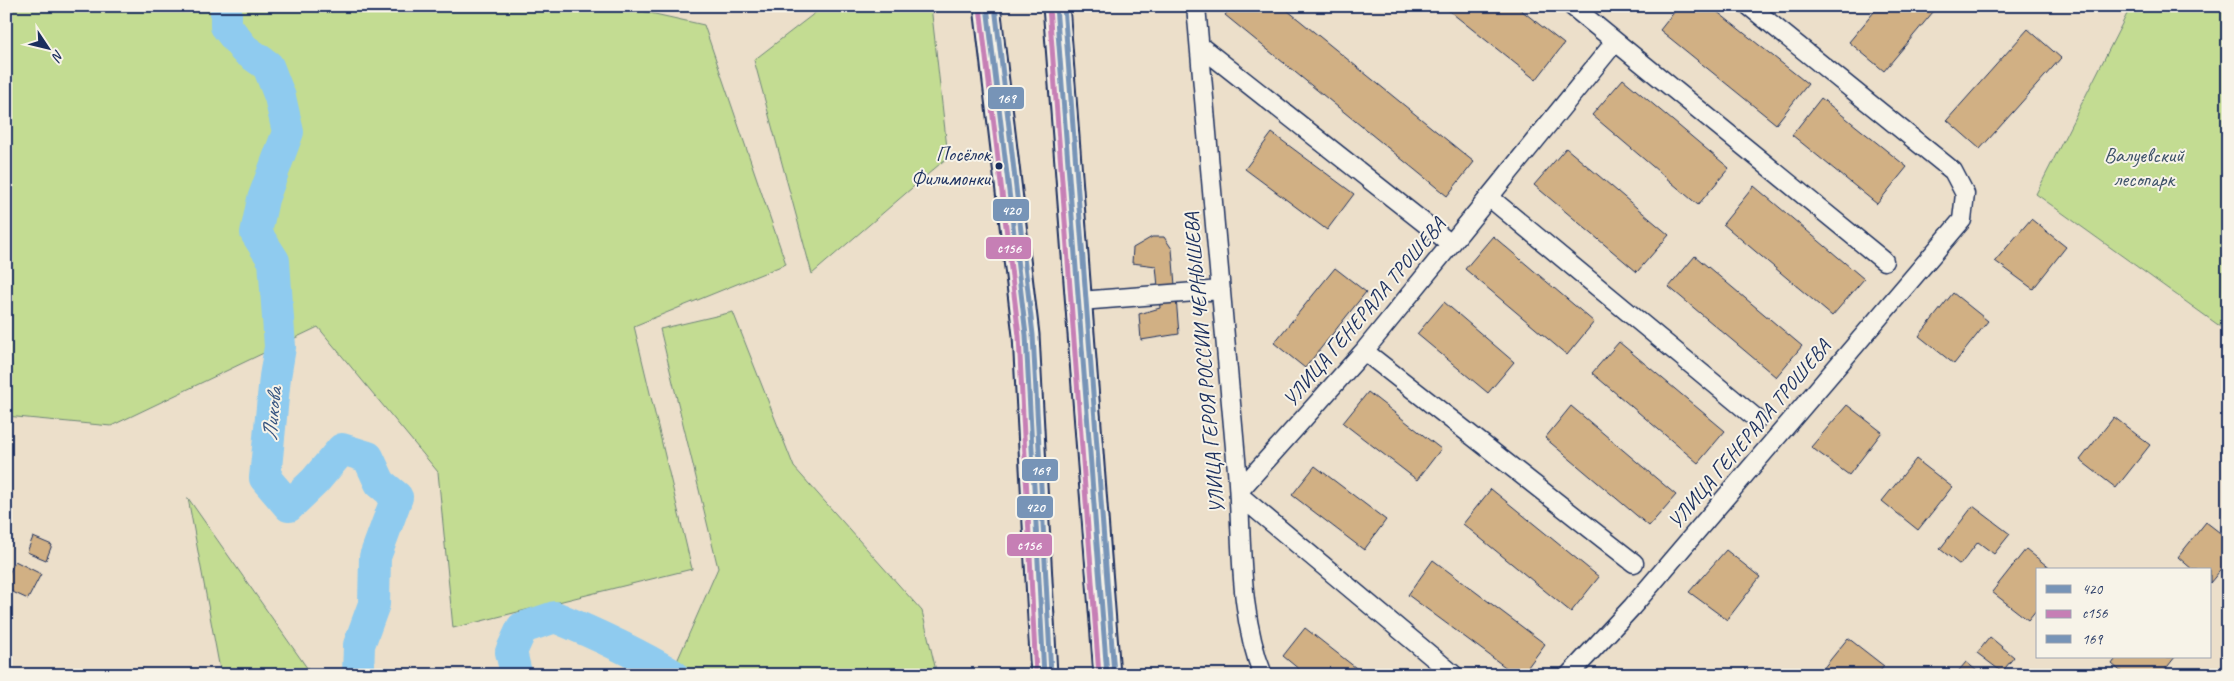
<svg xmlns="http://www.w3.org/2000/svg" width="2234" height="681" viewBox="0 0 2234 681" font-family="Caveat,sans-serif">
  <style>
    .green { fill: #c3dc92; stroke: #6f8678 }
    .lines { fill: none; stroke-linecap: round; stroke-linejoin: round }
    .river { stroke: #8fcbef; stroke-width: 32 }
    .building { fill: #d1b084; stroke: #1b2f5e }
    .street-casing { stroke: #1b2f5e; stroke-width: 21 }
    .secondary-casing { stroke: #1b2f5e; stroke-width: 29 }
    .street { stroke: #f7f3e8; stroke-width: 18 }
    .secondary { stroke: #f7f3e8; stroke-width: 25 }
    .bus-1-casing { stroke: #f7f3e8; stroke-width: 9 }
    .bus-2-casing { stroke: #f7f3e8; stroke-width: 9 }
    .bus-3-casing { stroke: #f7f3e8; stroke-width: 9 }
    .bus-1 { stroke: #7794b7; stroke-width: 5 }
    .bus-2 { stroke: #c67fb5; stroke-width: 5 }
    .bus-3 { stroke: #7794b7; stroke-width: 5 }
    .bus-dot { fill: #1b2f5e; stroke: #f7f3e8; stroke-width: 2 }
    .labels { text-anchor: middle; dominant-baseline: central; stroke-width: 4; stroke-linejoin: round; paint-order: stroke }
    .bus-label { font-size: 20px; fill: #1b2f5e; stroke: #f7f3e8; text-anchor: end }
    .park-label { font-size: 21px; fill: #3d5268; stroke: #f7f3e8 }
    .street-label { font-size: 21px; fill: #1b2f5e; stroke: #f7f3e8 }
    .water-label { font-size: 22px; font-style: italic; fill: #385682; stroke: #f7f3e8 }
    .line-badge { stroke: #f7f3e8; stroke-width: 2 }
    .badge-label { font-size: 14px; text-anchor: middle; font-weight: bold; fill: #fff }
  </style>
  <rect width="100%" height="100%" fill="#ecdfca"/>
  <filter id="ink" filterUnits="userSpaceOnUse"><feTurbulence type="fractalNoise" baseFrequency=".02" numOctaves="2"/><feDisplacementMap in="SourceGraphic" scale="10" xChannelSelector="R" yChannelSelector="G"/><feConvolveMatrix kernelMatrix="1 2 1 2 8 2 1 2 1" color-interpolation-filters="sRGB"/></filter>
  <g filter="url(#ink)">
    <path class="green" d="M6,6H619L704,25L786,264L634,326L692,569L453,628L438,472L318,327L111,426L6,416Z
      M824,6H931L948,157L812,274L754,60Z
      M2131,6H2228V332L2036,194Z
      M733,312L794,467L922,611L937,675H671L718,568L660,329Z
      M188,498L312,675H221Z"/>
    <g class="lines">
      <path class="river" d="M226,6V26L244,49L268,66L280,97L288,132L263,199L256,233L274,261L280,347L275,377L265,478L289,506L315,481L342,449L368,457L380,483L397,497L375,557L374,604L359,645L358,675
        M513,675L516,673L511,652L522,628L555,617C596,634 635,652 673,675"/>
    </g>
    <path class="building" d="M1232,6H1282L1474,162L1447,196L1225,15Z
      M1443,6H1516L1564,44L1536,80Z
      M1679,6H1710L1808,84L1776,124L1660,30Z
      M1879,6H1938L1884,71L1849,42Z
      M2028,29L2061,58L1980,149L1947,120Z
      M1623,79L1729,168L1698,205L1592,115Z
      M1821,98L1907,167L1877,204L1792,135Z
      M1272,133L1354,194L1327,230L1245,169Z
      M1566,148L1669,235L1637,272L1534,185Z
      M1754,186L1864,279L1832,316L1723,224Z
      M2031,219L2066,247L2033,289L1995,261Z
      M1493,236L1594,322L1567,355L1465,269Z
      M1152,237H1164L1172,249L1179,334L1141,340L1139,314L1160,308L1156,266L1132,263L1133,248Z
      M1695,256L1802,346L1776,377L1669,287Z
      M1335,268L1366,292L1305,368L1274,343Z
      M1953,293L1988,321L1954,364L1919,336Z
      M1444,302L1514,362L1488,393L1417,334Z
      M1619,342L1725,431L1698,463L1592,373Z
      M1368,392L1441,449L1417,480L1343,423Z
      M1847,405L1882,432L1849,475L1811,447Z
      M1571,406L1676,495L1649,526L1545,438Z
      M2114,417L2150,445L2116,488L2080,460Z
      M1916,459L1952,487L1918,530L1882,501Z
      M1315,466L1386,520L1364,550L1292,495Z
      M1491,489L1599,577L1571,612L1463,524Z
      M1973,506L2010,534L1994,554L1978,542L1960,565L1940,549Z
      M2206,522L2228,539V561L2210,583V570H2193L2178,557Z
      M33,537L52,545L46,560L27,552Z
      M2026,549L2052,570H2038V608L2028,620L1992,592Z
      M1726,550L1760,577L1727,620L1689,592Z
      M1433,560L1545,644L1522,675H1516L1408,595Z
      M15,561L41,574L28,599L6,589V580Z
      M1305,628L1365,675H1306L1283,656Z
      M1990,637L2014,657L2002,672L1977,653Z
      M1848,638L1884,666L1877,675H1818Z
      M2117,657H2175L2161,675H2125L2112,664Z
      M1966,662L1982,675H1955Z"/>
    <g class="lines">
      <defs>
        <path id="street" d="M1196,6C1209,161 1223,315 1237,470C1243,537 1237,611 1263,675
          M1572,6L1884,261
          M1200,46L1451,244
          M1489,197L1757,419
          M1080,301L1221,290
          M1364,351L1634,563
          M1239,491L1364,351L1615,42
          M1239,495L1454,675
          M1569,675L1632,607L1962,220L1965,194L1953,171L1749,6"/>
        <path id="secondary" d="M987,6L1026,335L1044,675
          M1056,6L1107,675"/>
      </defs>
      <use href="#street" class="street-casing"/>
      <use href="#secondary" class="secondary-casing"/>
      <use href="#street" class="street"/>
      <use href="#secondary" class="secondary"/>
      <defs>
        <path id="bus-1" d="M987,6L1026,335L1044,675
          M1056,6L1107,675"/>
        <path id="bus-2" d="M980,7L1019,336L1036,675
          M1049,7L1099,675"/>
        <path id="bus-3" d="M995,6L1033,335L1051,675
          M1064,6L1114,674"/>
      </defs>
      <use href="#bus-1" class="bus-1-casing"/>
      <use href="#bus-2" class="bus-2-casing"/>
      <use href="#bus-3" class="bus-3-casing"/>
      <use href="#bus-1" class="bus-1"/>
      <use href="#bus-2" class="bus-2"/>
      <use href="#bus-3" class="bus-3"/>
    </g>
  </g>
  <circle class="bus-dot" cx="999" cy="166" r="4.5"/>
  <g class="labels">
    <g class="bus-label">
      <text x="990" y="154">Посёлок<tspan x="990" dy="24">Филимонки</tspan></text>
    </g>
    <g class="park-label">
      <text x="2144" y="155">Валуевский<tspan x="2144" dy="24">лесопарк</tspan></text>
    </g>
    <g class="street-label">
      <text transform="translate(1364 312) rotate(-50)">УЛИЦА ГЕНЕРАЛА ТРОШЕВА</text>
      <text transform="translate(1204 363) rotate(-95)">УЛИЦА ГЕРОЯ РОССИИ ЧЕРНЫШЕВА</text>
      <text transform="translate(1749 434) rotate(-50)">УЛИЦА ГЕНЕРАЛА ТРОШЕВА</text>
    </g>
    <g class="water-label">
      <text transform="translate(272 414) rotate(-84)">Ликова</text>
    </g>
  </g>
  <g class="line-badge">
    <rect x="987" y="86" width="38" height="24" rx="5" fill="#7794b7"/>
    <rect x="992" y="198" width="38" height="24" rx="5" fill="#7794b7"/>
    <rect x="985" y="236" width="47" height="24" rx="5" fill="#c67fb5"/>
    <rect x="1021" y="458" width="38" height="24" rx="5" fill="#7794b7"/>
    <rect x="1016" y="495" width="38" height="24" rx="5" fill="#7794b7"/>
    <rect x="1006" y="533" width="47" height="24" rx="5" fill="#c67fb5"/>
  </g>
  <g class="badge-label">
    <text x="1006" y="103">169</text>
    <text x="1011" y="215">420</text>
    <text x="1009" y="253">с156</text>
    <text x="1040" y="475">169</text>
    <text x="1035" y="512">420</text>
    <text x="1029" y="550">с156</text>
  </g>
  <rect width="2234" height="681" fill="none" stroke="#f7f3e8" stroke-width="25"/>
  <rect x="12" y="12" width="2209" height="656" fill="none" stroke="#1b2f5e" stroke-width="2" filter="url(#ink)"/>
  <rect x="2036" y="568" width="175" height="90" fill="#f7f3e8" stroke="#9fa5b1"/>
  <rect x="2046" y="585" width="25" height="8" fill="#7794b7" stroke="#9fa5b1"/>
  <text x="2082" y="594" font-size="15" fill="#1b2f5e">420</text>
  <rect x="2046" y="610" width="25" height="8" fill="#c67fb5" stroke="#9fa5b1"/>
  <text x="2082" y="618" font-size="15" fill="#1b2f5e">с156</text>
  <rect x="2046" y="635" width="25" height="8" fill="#7794b7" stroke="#9fa5b1"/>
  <text x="2082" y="644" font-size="15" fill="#1b2f5e">169</text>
  <g transform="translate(48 48) rotate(125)" stroke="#f7f3e8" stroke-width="4" paint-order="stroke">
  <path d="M0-4L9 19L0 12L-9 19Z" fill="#1b2f5e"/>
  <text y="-8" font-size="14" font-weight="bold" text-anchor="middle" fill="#1b2f5e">N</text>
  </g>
</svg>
